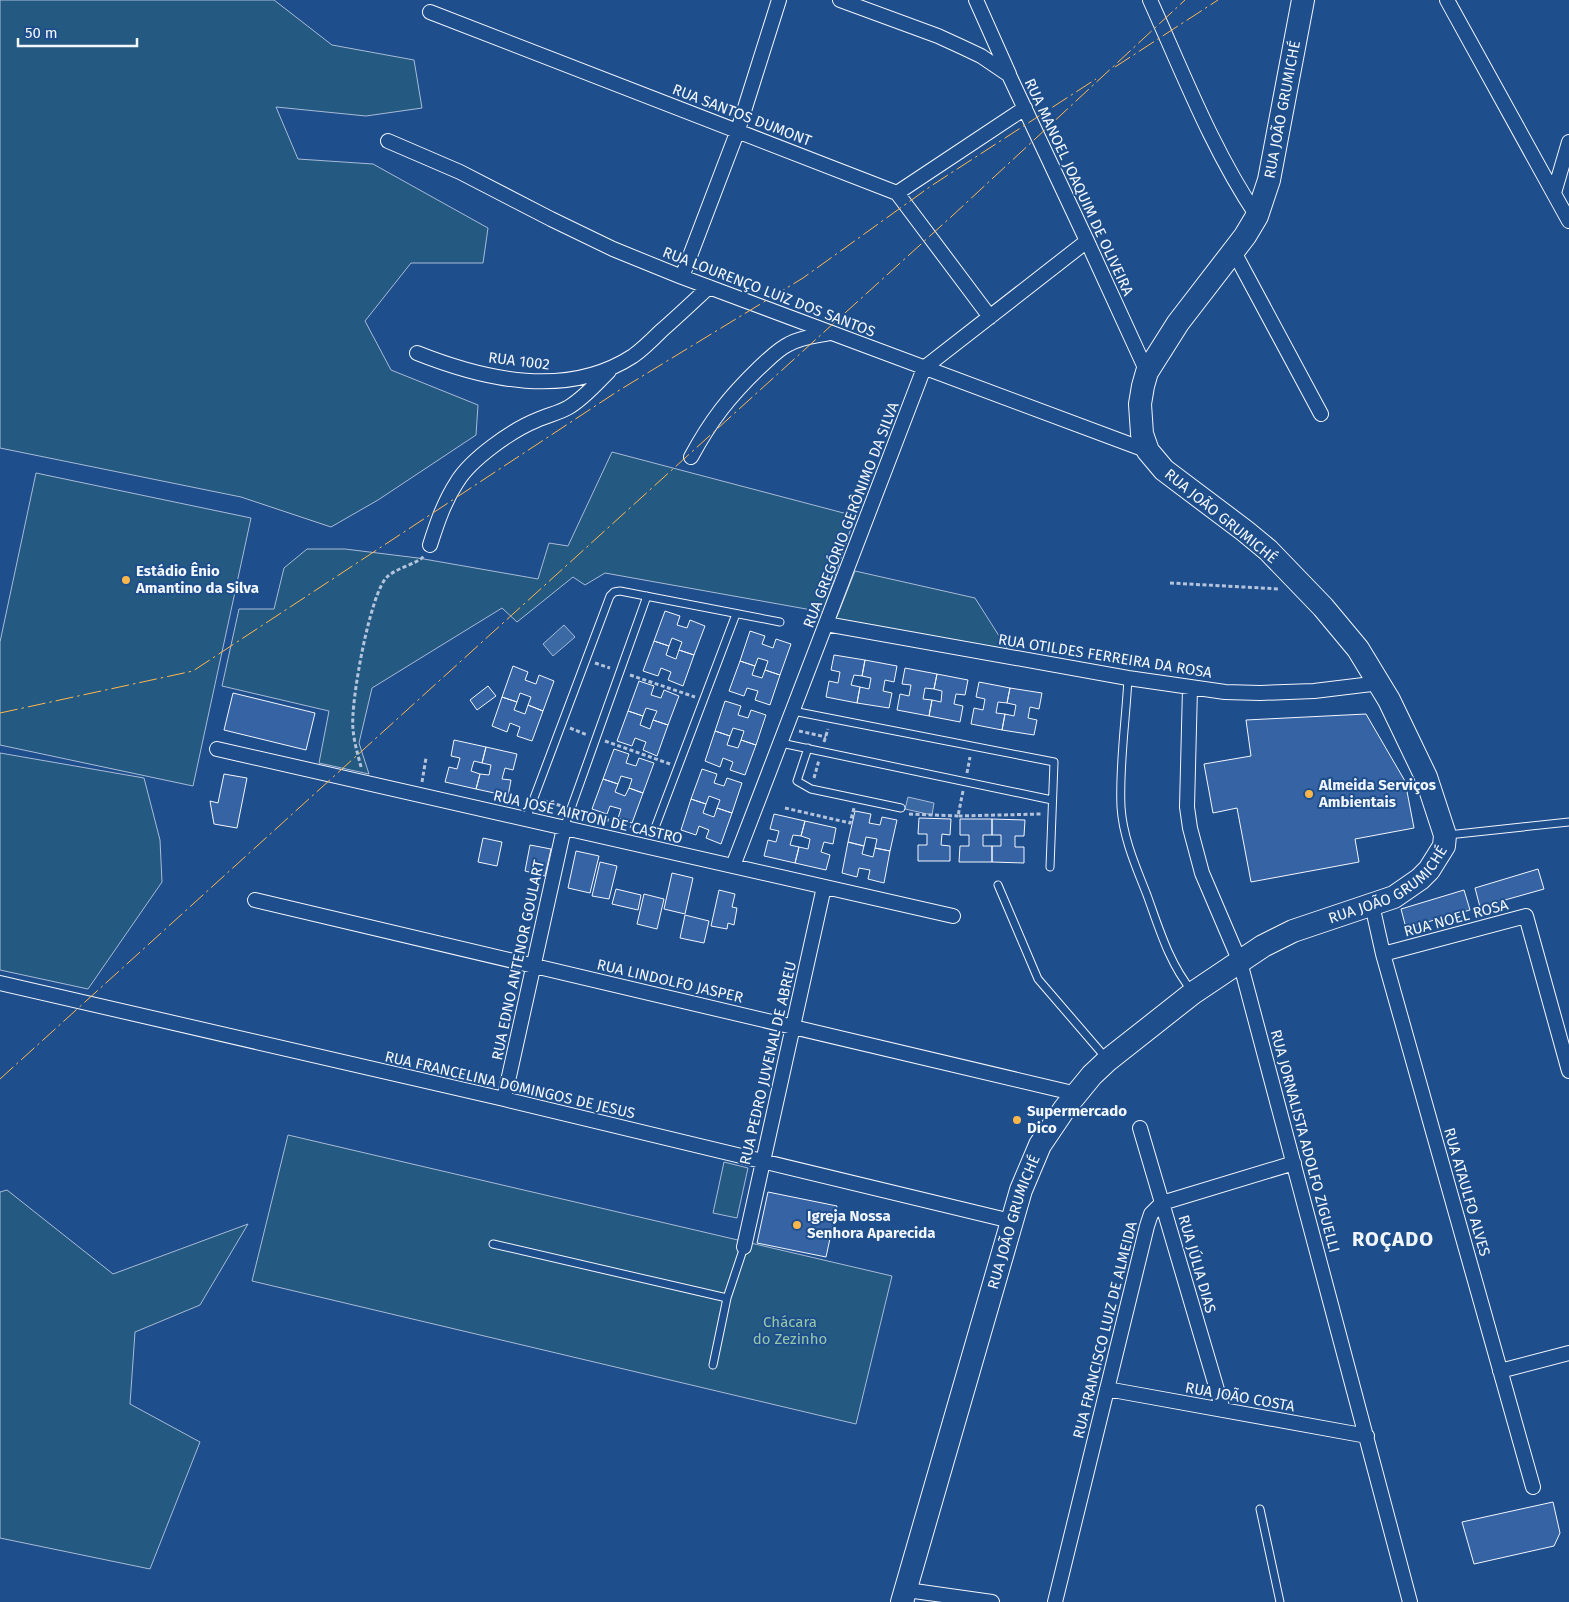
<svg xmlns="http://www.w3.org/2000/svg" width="1569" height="1602" viewBox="0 0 1569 1602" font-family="'Fira Sans',sans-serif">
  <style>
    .green { fill: #245a82; stroke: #a8bbd7 }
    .water { fill: #3b69a3; stroke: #a8bbd7 }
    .building { fill: #3563a3; stroke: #f2f6ff }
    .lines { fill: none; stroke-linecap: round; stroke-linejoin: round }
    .lane-casing { stroke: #f2f6ff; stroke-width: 9 }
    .street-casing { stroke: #f2f6ff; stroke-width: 16 }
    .primary-casing { stroke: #f2f6ff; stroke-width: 24 }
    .path { stroke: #b3c4dc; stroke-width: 3; stroke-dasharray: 4 2.5; stroke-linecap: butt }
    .lane { stroke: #1f4e8c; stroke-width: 7 }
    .street { stroke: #1f4e8c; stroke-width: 14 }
    .primary { stroke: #1f4e8c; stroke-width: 22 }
    .power { stroke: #ffb74d; stroke-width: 1; stroke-dasharray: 18 4 2.5 4; stroke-linecap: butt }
    .poi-dot { fill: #ffb74d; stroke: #1f4e8c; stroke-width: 2 }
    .labels { text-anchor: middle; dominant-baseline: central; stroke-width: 4; stroke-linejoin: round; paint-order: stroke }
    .street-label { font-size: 15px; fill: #f2f6ff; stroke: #1f4e8c }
    .poi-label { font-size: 15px; font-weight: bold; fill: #f2f6ff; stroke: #1f4e8c; text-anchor: start }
    .park-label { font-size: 15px; fill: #97c8a6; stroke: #1f4e8c }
    .district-label { font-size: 20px; font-weight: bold; letter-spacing: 1px; fill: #f2f6ff; stroke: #1f4e8c }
  </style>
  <rect width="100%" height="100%" fill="#1f4e8c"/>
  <path class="green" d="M0,0H274L332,45L414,60L422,108L366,116L276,107L298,159L373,164L488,228L483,263H411L365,321L391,370L478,405L476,435L378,500L331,527L241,497L0,448Z
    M612,452L855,516L823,612L605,573L585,585L573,577L517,622L502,608L372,688L359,743L369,774L319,763L329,711L222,686L239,609H274L284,568L307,549H345L418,558L538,579L549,543L568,546Z
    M36,473L251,518L193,786L0,745V642Z
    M855,571L975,598L1008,650L836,619Z
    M0,753L144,778L160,840L162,882L88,989L0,970Z
    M288,1135L892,1276L856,1424L252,1281Z
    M724,1162L748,1168L737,1218L713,1213Z
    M7,1190L113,1274L248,1224L200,1305L135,1332L130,1404L200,1442L150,1569L0,1538V1192Z"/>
  <path class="water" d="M564,625L575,637L553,656L543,644Z
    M908,797L934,803L932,815L905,809Z"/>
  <path class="building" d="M665,611L680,616L677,625L687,628L690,620L705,626L694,655L679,650L682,642L672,638L669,646L654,641Z
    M750,631L765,636L762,644L773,648L776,639L791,644L780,675L765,670L768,661L758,658L755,666L740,661Z
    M654,641L669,646L666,655L676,659L679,650L694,655L683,686L668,680L671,672L661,668L658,676L643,671Z
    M834,655L865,660L862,676L854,675L851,685L860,687L857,703L826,697L829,681L838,683L840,672L831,670Z
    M865,660L897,666L894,682L885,680L883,691L892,693L889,708L857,703L860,687L869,689L871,678L862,676Z
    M740,661L755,666L752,675L762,678L765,670L780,675L770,705L755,700L758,691L747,688L744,696L729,691Z
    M513,666L528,672L525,680L536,684L539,675L554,681L543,711L528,705L531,697L520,693L517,702L502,697Z
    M905,668L937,674L934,689L925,688L923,699L932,700L929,716L897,710L900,694L909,696L911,685L902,684Z
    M937,674L968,680L965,695L956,694L954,704L963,706L960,722L929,716L932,700L941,702L942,691L934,689Z
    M639,681L654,686L651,695L661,698L664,690L679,696L668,725L653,720L657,711L646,708L643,716L628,711Z
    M979,682L1010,688L1007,703L998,702L996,713L1005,714L1002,730L971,724L974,708L983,710L985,699L976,697Z
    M488,686L496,696L477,710L470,700Z
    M1010,688L1042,693L1039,709L1030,707L1028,718L1037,720L1034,735L1002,730L1005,714L1014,716L1016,705L1007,703Z
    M233,693L315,713L306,750L224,730Z
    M502,697L517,702L514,710L525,714L528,705L543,711L532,741L517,736L520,727L510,723L507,732L492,726Z
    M725,701L741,706L738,715L748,718L751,710L766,715L756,745L741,740L744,731L733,728L730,736L715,731Z
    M628,711L643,716L640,725L650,729L653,720L668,725L657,756L643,750L646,742L635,738L632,746L617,741Z
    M1366,714L1405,781L1414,828L1355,839L1359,862L1251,882L1237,808L1213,813L1204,764L1251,756L1246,720Z
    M715,731L730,736L727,745L738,748L741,740L756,745L745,775L730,770L733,762L723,758L720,767L705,761Z
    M454,740L486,747L482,763L474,761L471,771L480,774L476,789L445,782L449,767L457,769L460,758L451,756Z
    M486,747L517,754L513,770L505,768L502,779L511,780L508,796L476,789L480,774L489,775L491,765L482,763Z
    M614,749L629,754L626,763L636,766L639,758L654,763L643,793L629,788L632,779L621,776L618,784L603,779Z
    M702,769L717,774L714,783L724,786L727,778L742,783L732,813L717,808L720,800L709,796L706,804L691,799Z
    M224,774L247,778L237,828L214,824L210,801L218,803Z
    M603,779L618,784L615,792L625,796L629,788L643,793L632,823L618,818L621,809L610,806L607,814L592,809Z
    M691,799L706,804L703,813L714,817L717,808L732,813L721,844L706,838L709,830L699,826L696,835L681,830Z
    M855,811L871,814L869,823L880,825L882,817L897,820L890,851L875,848L877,839L866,837L864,846L848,842Z
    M774,814L805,821L801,836L793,835L790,845L799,847L795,863L764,856L768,840L776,842L779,831L770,829Z
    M919,818L951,819L950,835L942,834L941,845L950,846V861H918V845H927V834H918Z
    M960,819H992V835H983V846H992V862H959L960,846H969V835H960Z
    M992,819L1025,820L1024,836H1015V847H1024V863L992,862V846H1001V835H992Z
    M805,821L836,828L833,844L824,842L821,852L830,855L826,870L795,863L799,847L808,849L810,839L801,836Z
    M483,838L502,842L497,866L478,862Z
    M848,842L864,846L862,854L873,857L875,848L890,851L884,883L868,879L870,870L859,868L857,877L842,873Z
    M530,845L551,849L545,876L525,871Z
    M576,851L599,856L590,893L568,888Z
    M600,862L617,866L609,899L592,896Z
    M1538,869L1544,889L1480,907L1475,888Z
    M672,873L693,878L685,914L664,909Z
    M616,889L641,895L638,910L612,904Z
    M719,890L735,894L732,907L737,908L734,925L728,923L727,929L711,926Z
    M1464,890L1470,910L1406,928L1401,909Z
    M644,894L664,899L657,929L637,924Z
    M685,915L709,921L704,943L680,938Z
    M768,1192L837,1206L826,1257L757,1243Z
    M1553,1502L1560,1533L1554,1546L1474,1564L1462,1522Z"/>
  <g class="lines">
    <defs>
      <path id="lane" d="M1128,678C1126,720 1119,765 1121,807C1123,838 1136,867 1147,895C1159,928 1169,963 1192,991
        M793,711L1054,762L1050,867
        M781,743L1052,800
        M808,748L797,781L811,789L901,808
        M526,819L610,596L614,592L620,591L780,622
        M564,828L647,596
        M653,833L736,614
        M1448,835L1569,822
        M998,885L1038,979L1106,1058
        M493,1244L727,1298
        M713,1365L727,1298L744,1247
        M1260,1509L1280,1602"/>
      <path id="street" d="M840,0L938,36L962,47L981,56L1009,75L1087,241L1147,372
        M976,0L1009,74
        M1150,0C1183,73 1212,149 1257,216
        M1447,0L1569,221
        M430,12L897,193L990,317
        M388,141L460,172L551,219L613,249L682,277L1148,451
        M897,193L1025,108
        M1554,193L1569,142
        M1234,252L1321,414
        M682,277L738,130L779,0
        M417,353C485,380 567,399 633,356C643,349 652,340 661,331C677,317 693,302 709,287
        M691,457C711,420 729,397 759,368C768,360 778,349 789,344C802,337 816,336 830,333
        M430,545C437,523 444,502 457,482C471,459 512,430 537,420C548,415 559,413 569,407C584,398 596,384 609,371
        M826,624L1128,678L1225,692L1260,693L1314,691L1380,683
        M1190,688L1187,807L1190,828L1202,873L1240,962L1410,1602
        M217,749L953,916
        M733,866L924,368L1087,241
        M255,900L1077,1094
        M1372,905L1383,954L1533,1487
        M1383,954L1526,916L1569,1071
        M0,983L504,1099L1011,1221
        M504,1099L564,828
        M1140,1128L1223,1410
        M744,1247L824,887
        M1500,1371L1569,1353
        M1107,1389L1367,1436
        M907,1590L992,1602
        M1055,1602L1147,1226L1151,1214L1162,1203L1294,1163"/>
      <g id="primary">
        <path id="s1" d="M902,1602L1021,1190L1040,1145L1065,1108L1092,1075L1108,1060L1193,993L1263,946L1293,931L1394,897L1420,879L1429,870L1444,846L1445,835L1426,777L1389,700L1358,649L1323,607L1268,550L1245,531L1164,470L1148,451L1142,434L1140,404L1143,386L1147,372L1178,323L1245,236L1257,216L1269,180L1303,0"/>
      </g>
    </defs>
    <use href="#lane" class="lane-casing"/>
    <use href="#street" class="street-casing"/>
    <use href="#primary" class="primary-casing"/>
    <path class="path" d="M1170,583L1280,589
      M595,663L610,668
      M630,675L695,697
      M570,728L587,735
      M799,731L826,737
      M605,741L670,764
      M824,742L828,729
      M361,767C358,755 354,742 353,729C350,704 370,593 387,577C396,568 417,564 424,556
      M967,773L970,757
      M814,778L819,760
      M422,782L426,758
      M963,791L958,816L1041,814
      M544,801L562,806
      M785,808L850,823L854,808
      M580,812L632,827
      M909,814L958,816"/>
    <use href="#lane" class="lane"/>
    <use href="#street" class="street"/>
    <use href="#primary" class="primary"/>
    <path class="power" d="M1115,67L1218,0
      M0,713L193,671L618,391L803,278L931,186L1096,79
      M0,1079L952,216L1185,0"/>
  </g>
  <g class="poi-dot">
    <circle cx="126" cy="580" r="5"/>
    <circle cx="1309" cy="794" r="5"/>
    <circle cx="1017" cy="1120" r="5"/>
    <circle cx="797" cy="1225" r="5"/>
  </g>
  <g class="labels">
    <g class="street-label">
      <text stroke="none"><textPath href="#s1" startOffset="1881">RUA JOÃO GRUMICHÉ</textPath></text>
      <text transform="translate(742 115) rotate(21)">RUA SANTOS DUMONT</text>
      <text transform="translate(1079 187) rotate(65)">RUA MANOEL JOAQUIM DE OLIVEIRA</text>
      <text transform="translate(769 292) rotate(21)">RUA LOURENÇO LUIZ DOS SANTOS</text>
      <text transform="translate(519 361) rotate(7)">RUA 1002</text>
      <text transform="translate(851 515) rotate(-69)">RUA GREGÓRIO GERÔNIMO DA SILVA</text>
      <text transform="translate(1221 516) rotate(39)">RUA JOÃO GRUMICHÉ</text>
      <text transform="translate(1105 656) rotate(9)">RUA OTILDES FERREIRA DA ROSA</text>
      <text transform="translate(588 817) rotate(13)">RUA JOSÉ AIRTON DE CASTRO</text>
      <text stroke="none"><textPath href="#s1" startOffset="921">RUA JOÃO GRUMICHÉ</textPath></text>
      <text transform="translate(1456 918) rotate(-15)">RUA NOEL ROSA</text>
      <text transform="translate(518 960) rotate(-78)">RUA EDNO ANTENOR GOULART</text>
      <text transform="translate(670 981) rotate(13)">RUA LINDOLFO JASPER</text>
      <text transform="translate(768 1063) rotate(-77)">RUA PEDRO JUVENAL DE ABREU</text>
      <text transform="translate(510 1085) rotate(13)">RUA FRANCELINA DOMINGOS DE JESUS</text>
      <text transform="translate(1305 1141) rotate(75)">RUA JORNALISTA ADOLFO ZIGUELLI</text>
      <text transform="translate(1467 1192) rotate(74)">RUA ATAULFO ALVES</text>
      <text stroke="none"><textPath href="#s1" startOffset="396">RUA JOÃO GRUMICHÉ</textPath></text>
      <text transform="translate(1197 1264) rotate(74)">RUA JÚLIA DIAS</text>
      <text transform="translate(1105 1330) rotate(-76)">RUA FRANCISCO LUIZ DE ALMEIDA</text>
      <text transform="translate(1240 1397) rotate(10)">RUA JOÃO COSTA</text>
    </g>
    <g class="poi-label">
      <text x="136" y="571">Estádio Ênio<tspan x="136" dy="17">Amantino da Silva</tspan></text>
      <text x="1319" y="785">Almeida Serviços<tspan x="1319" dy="17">Ambientais</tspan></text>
      <text x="1027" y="1111">Supermercado<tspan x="1027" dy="17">Dico</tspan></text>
      <text x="807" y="1216">Igreja Nossa<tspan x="807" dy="17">Senhora Aparecida</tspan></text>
    </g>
    <g class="park-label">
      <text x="790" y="1322">Chácara<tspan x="790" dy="17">do Zezinho</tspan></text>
    </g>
    <g class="district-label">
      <text x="1393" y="1239">ROÇADO</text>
    </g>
  </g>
  <path d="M18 38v8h119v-8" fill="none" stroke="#f2f6ff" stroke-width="2.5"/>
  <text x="25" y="38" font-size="15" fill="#f2f6ff" stroke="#1f4e8c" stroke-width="4" paint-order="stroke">50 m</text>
</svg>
